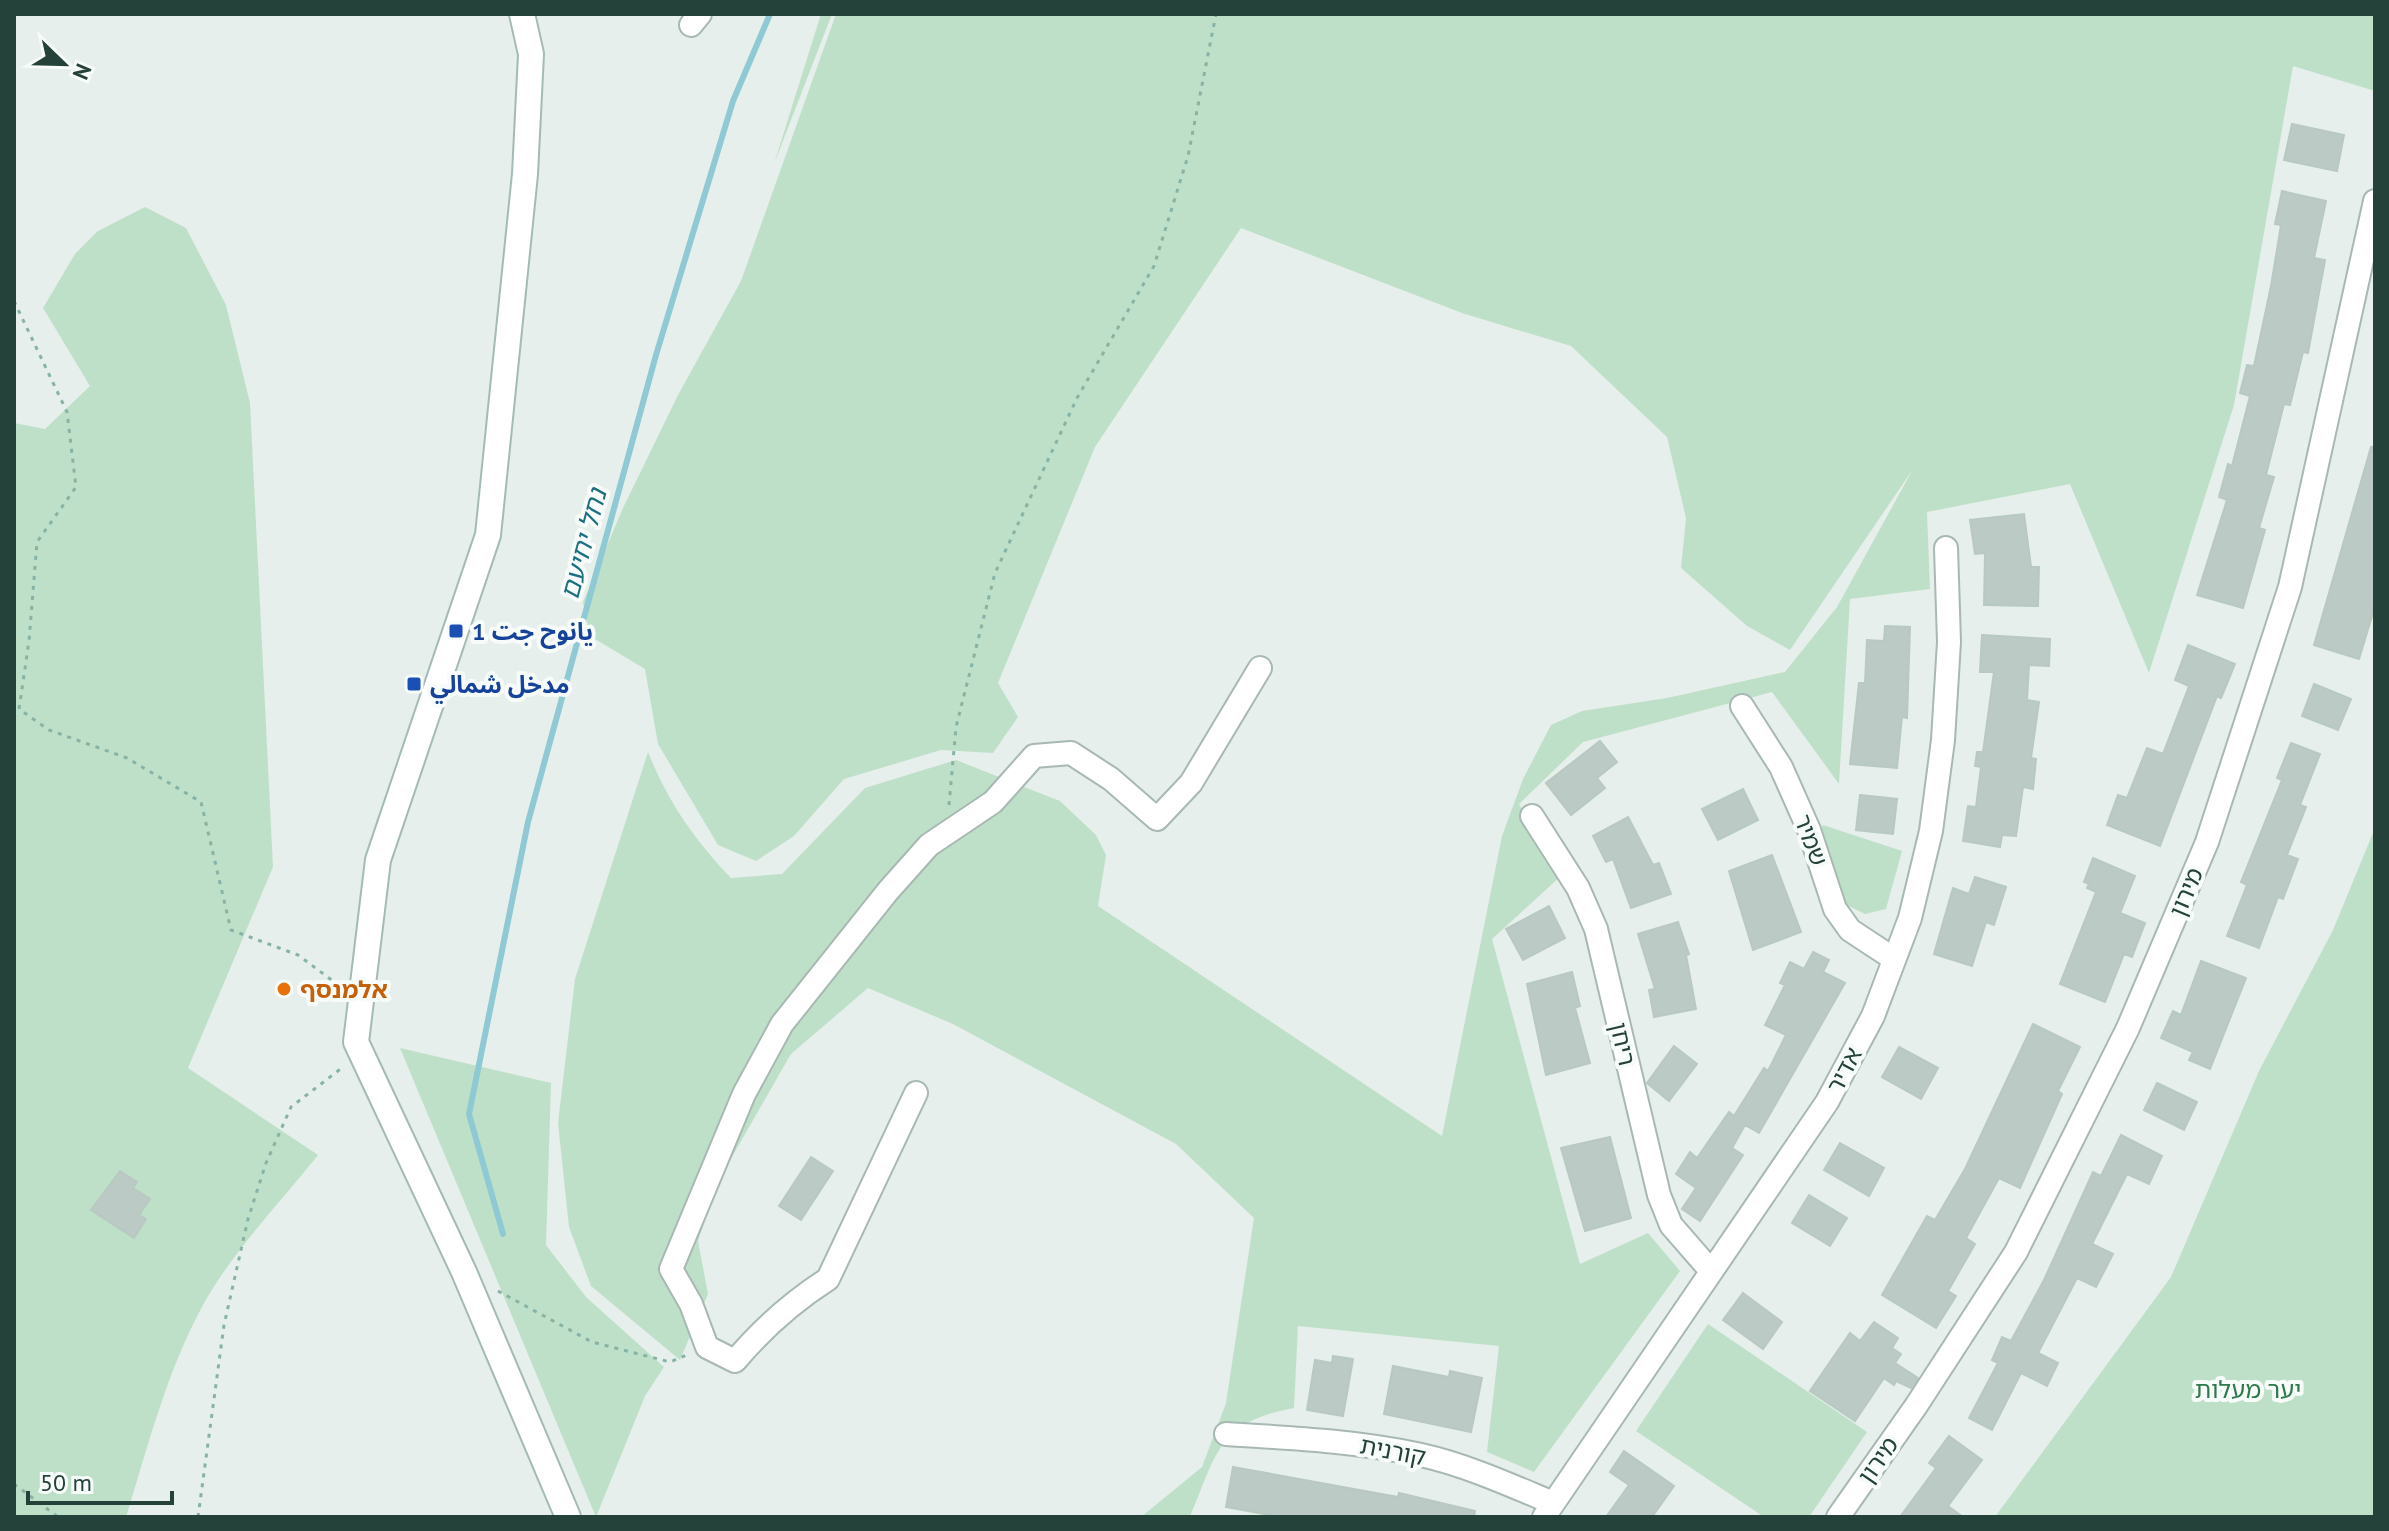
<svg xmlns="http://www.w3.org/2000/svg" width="2389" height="1531" viewBox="0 0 2389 1531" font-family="'PT Sans','Noto Sans Arabic','Noto Sans Hebrew',sans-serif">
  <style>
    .green { fill: #bfe0c8 }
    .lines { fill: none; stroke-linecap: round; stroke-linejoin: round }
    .stream { stroke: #8ec9d4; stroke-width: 6 }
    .building { fill: #bbcac4; stroke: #b8c9c2; stroke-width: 2 }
    .minor-casing { stroke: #a8b8b2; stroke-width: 26 }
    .secondary-casing { stroke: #a4bbb3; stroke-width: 28 }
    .path { stroke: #86b3a5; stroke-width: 3; stroke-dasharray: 4 6; stroke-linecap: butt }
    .minor { stroke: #fff; stroke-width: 22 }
    .secondary { stroke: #fff; stroke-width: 24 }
    .transit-dot { fill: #1a4fb4; stroke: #f7fbf9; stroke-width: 3 }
    .food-dot { fill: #e8710a; stroke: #f7fbf9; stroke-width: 3 }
    .labels { text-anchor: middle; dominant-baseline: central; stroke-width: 8; stroke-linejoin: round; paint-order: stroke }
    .transit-label { font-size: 24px; font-weight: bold; fill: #164399; stroke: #f7fbf9; text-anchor: start }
    .street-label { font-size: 24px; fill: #24423a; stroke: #f7fbf9 }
    .food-label { font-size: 24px; font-weight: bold; fill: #c56008; stroke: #f7fbf9; text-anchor: start }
    .park-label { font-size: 24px; fill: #2d7a4b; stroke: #f7fbf9 }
    .water-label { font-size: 26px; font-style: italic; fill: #1c6f80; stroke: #f7fbf9 }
  </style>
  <rect width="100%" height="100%" fill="#e6efeb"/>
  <path class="green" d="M821,14H832L774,164Z
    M836,14H2375V91L2293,66L2234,405L2149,673L2070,484L1927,512L1930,589L1850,599L1839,784L1772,692L1583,742L1519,804L1562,875L1492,939L1580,1264L1648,1233L1680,1271L1534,1472L1487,1452L1499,1346L1298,1326L1294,1408C1218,1422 1217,1453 1190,1517H1141L1202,1467L1226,1403L1254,1218L1176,1144L953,1024L868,988L791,1054L717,1183L698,1241L708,1294L680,1360L591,1286L569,1227L558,1123L575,979L648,752C668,802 694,839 731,878L782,874L865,788L956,760L1060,801L1096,835L1106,855L1098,906L1442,1136L1502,836L1523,779L1551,725L1582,711L1667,698L1785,672L1837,607L1913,469L1790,650L1747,626L1681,568L1686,518L1667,437L1571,346L1462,313L1241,228L1095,447L998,683L1018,717L993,753L941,750L844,779L794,836L756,861L718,845L658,744L645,669L590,636L583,602L623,508L678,395L741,281Z
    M145,207L186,228L226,305L250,403L273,867L188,1068L318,1155C279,1204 233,1251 203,1305C167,1371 148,1446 126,1517H14V423L45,429L90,386L43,308L75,254L98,231Z
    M1823,825L1902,851L1886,909L1865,914L1845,904L1820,832Z
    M2375,828V1517H1995L2171,1277L2259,1071L2333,930Z
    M400,1048L551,1083L546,1245L586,1297L664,1367L645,1396L596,1517Z
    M1708,1324L1867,1432L1809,1517H1764L1636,1431Z"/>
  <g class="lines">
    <path class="stream" d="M503,1234L469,1114L528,822L656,355L733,101L770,14"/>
  </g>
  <path class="building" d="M2292,124L2344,135L2337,171L2284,160Z
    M2282,191L2326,201L2314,258L2325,260L2308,353L2303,352L2290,405L2284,404L2266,475L2274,477L2259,528L2265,530L2243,608L2197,595L2227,500L2219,497L2228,464L2232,466L2250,396L2240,393L2247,365L2254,366L2271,286L2281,225L2275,224Z
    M2371,447H2375V606L2359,659L2314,645Z
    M2024,514L2031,567H2039L2038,606L1984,605L1985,553L1975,554L1970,520Z
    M1885,626L1910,627L1907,718L1902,717L1897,768L1850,764L1859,683H1865L1867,640L1884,641Z
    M1982,635L2050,639L2049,666L2029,665L2027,700L2039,702L2031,758L2036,759L2033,789L2023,787L2016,836L2002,835L2000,847L1963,841L1968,806L1976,807L1981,767L1975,766L1977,752H1983L1994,672H1980Z
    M2188,645L2235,664L2221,698L2217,696L2160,846L2107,825L2118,795L2127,798L2147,748L2163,754L2189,686L2175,680Z
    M2314,684L2351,699L2338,730L2302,716Z
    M1600,741L1617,762L1597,778L1605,788L1571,815L1546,783Z
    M2291,743L2320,754L2300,805L2306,807L2287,855L2298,859L2283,899L2278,897L2259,948L2227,936L2247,885L2241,882L2282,780L2277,778Z
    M1743,789L1758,820L1718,840L1702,809Z
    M1860,795L1897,799L1893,834L1856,830Z
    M1628,817L1653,865L1659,863L1671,894L1631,908L1613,859L1606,862L1593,836Z
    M1772,855L1801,932L1753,950L1729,871Z
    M2093,858L2135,876L2120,913L2145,923L2132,957L2124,954L2105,1002L2060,984L2096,892L2087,888L2089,884L2084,882Z
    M1975,877L2006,887L1994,925L1986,922L1972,966L1934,954L1953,888L1969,894Z
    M1549,906L1565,938L1523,960L1506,929Z
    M1678,922L1689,954L1686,955L1696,1009L1654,1017L1649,990L1655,989L1638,934Z
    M1813,952L1829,960L1823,972L1845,983L1759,1133L1745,1125L1732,1148L1743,1155L1700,1221L1682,1209L1696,1188L1676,1174L1690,1152L1697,1158L1729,1112L1734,1116L1764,1068L1768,1071L1786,1035L1765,1025L1785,985L1780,983L1790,962L1804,969Z
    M2201,961L2246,978L2210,1069L2189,1060L2193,1052L2161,1038L2173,1011L2181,1015Z
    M1572,972L1580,1006L1575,1008L1590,1063L1546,1075L1527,984Z
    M2033,1024L2080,1047L2058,1091L2062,1094L2020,1188L1999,1178L1966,1238L1975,1244L1948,1291L1956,1296L1936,1328L1882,1295L1927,1216L1935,1220L1965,1169Z
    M1674,1046L1697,1064L1669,1101L1647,1083Z
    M1899,1047L1938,1068L1921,1099L1882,1077Z
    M2157,1083L2197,1102L2184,1130L2144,1110Z
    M2121,1135L2162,1156L2149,1184L2127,1174L2092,1244L2113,1254L2096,1287L2077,1278L2038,1353L2058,1363L2047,1386L2021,1373L1992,1430L1969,1418L1998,1363L1992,1360L2002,1337L2011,1341L2044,1280L2093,1172L2101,1176Z
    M1610,1137L1631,1218L1585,1231L1561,1148Z
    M1840,1143L1884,1168L1869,1196L1824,1170Z
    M811,1157L833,1171L801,1220L779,1206Z
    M120,1171L137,1182L133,1188L150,1199L139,1215L146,1219L134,1238L91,1210Z
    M1809,1195L1847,1218L1830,1246L1792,1223Z
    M1743,1293L1782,1322L1763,1349L1723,1320Z
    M1874,1322L1898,1338L1892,1348L1901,1354L1895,1363L1918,1378L1911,1388L1896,1381L1894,1385L1884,1378L1855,1421L1810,1391L1850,1333L1860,1341Z
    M1333,1356L1353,1359L1343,1416L1307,1410L1315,1360L1332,1363Z
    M1393,1366L1449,1377L1450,1371L1482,1378L1471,1432L1384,1414Z
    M1949,1436L1982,1460L1948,1506L1963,1517H1900L1936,1468L1929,1463Z
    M1624,1451L1674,1486L1652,1517H1606L1629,1485L1610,1472Z
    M1233,1467L1398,1497L1399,1493L1475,1511L1474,1517H1281L1226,1507Z"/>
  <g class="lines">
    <defs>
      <path id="minor" d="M691,25L700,14
        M1742,706L1781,767L1809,830L1835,909L1850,930L1894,959
        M1532,816L1578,888L1596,929L1659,1195L1671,1225L1711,1271
        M916,1093L828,1279C792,1302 762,1329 735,1361L707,1347L691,1304L671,1269L744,1094L782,1024L888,891L929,845L993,802L1034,756L1071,753L1111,779L1157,819L1191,783L1260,668
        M1226,1434C1291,1438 1356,1441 1421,1455C1466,1465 1510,1485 1553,1503
        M1544,1517L1827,1102L1873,1016L1910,918L1931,831L1943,740L1949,642L1946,548
        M1838,1517L1916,1406L2016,1252L2128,1028L2207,842L2290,587L2375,201"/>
      <path id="secondary" d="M522,14L531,54L525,174L488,535L378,860L356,1042L464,1272L568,1517"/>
    </defs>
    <use href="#minor" class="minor-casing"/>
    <use href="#secondary" class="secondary-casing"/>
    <path class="path" d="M14,301L67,412L76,487L37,542L29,641L19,709L49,730L127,758L201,802L231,930L298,955L341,987
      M949,805L956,727L995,573L1077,398L1154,266L1188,156L1216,14
      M498,1291L592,1342L670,1362L689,1354
      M14,1484L58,1517
      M198,1517L224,1325L248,1219L266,1163L291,1107L343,1067"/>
    <use href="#minor" class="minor"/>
    <use href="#secondary" class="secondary"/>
  </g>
  <g class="transit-dot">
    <rect x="448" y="623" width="16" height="16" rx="4"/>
    <rect x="406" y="676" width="16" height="16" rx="4"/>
  </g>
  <circle class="food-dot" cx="284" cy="989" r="8"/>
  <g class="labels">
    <g class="transit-label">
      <text x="472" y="631">يانوح جت 1</text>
      <text x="430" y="684">مدخل شمالي</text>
    </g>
    <g class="street-label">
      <text transform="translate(1811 840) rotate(69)">שמיר</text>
      <text transform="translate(2186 892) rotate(-67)">מירון</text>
      <text transform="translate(1623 1044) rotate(77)">ריחן</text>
      <text transform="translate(1844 1070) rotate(-62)">אדיר</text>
      <text transform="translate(1393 1451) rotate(11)">קורנית</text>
      <text transform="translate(1878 1460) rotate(-55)">מירון</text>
    </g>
    <g class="food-label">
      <text x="300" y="989">אלמנסף</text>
    </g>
    <g class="park-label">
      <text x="2248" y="1389">יער מעלות</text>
    </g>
    <g class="water-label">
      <text transform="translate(583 544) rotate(-75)">נחל יחיעם</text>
    </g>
  </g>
  <rect width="2389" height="1531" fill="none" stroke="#24423a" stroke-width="32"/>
  <g transform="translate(64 64) rotate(113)" stroke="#f7fbf9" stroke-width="6" paint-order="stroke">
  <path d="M0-6L14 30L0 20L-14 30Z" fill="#24423a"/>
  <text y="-12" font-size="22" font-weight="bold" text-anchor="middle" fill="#24423a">N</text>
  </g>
  <path d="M28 1491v12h144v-12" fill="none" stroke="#24423a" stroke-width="4"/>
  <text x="40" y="1491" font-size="24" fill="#24423a" stroke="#f7fbf9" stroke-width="6" paint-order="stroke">50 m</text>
</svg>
